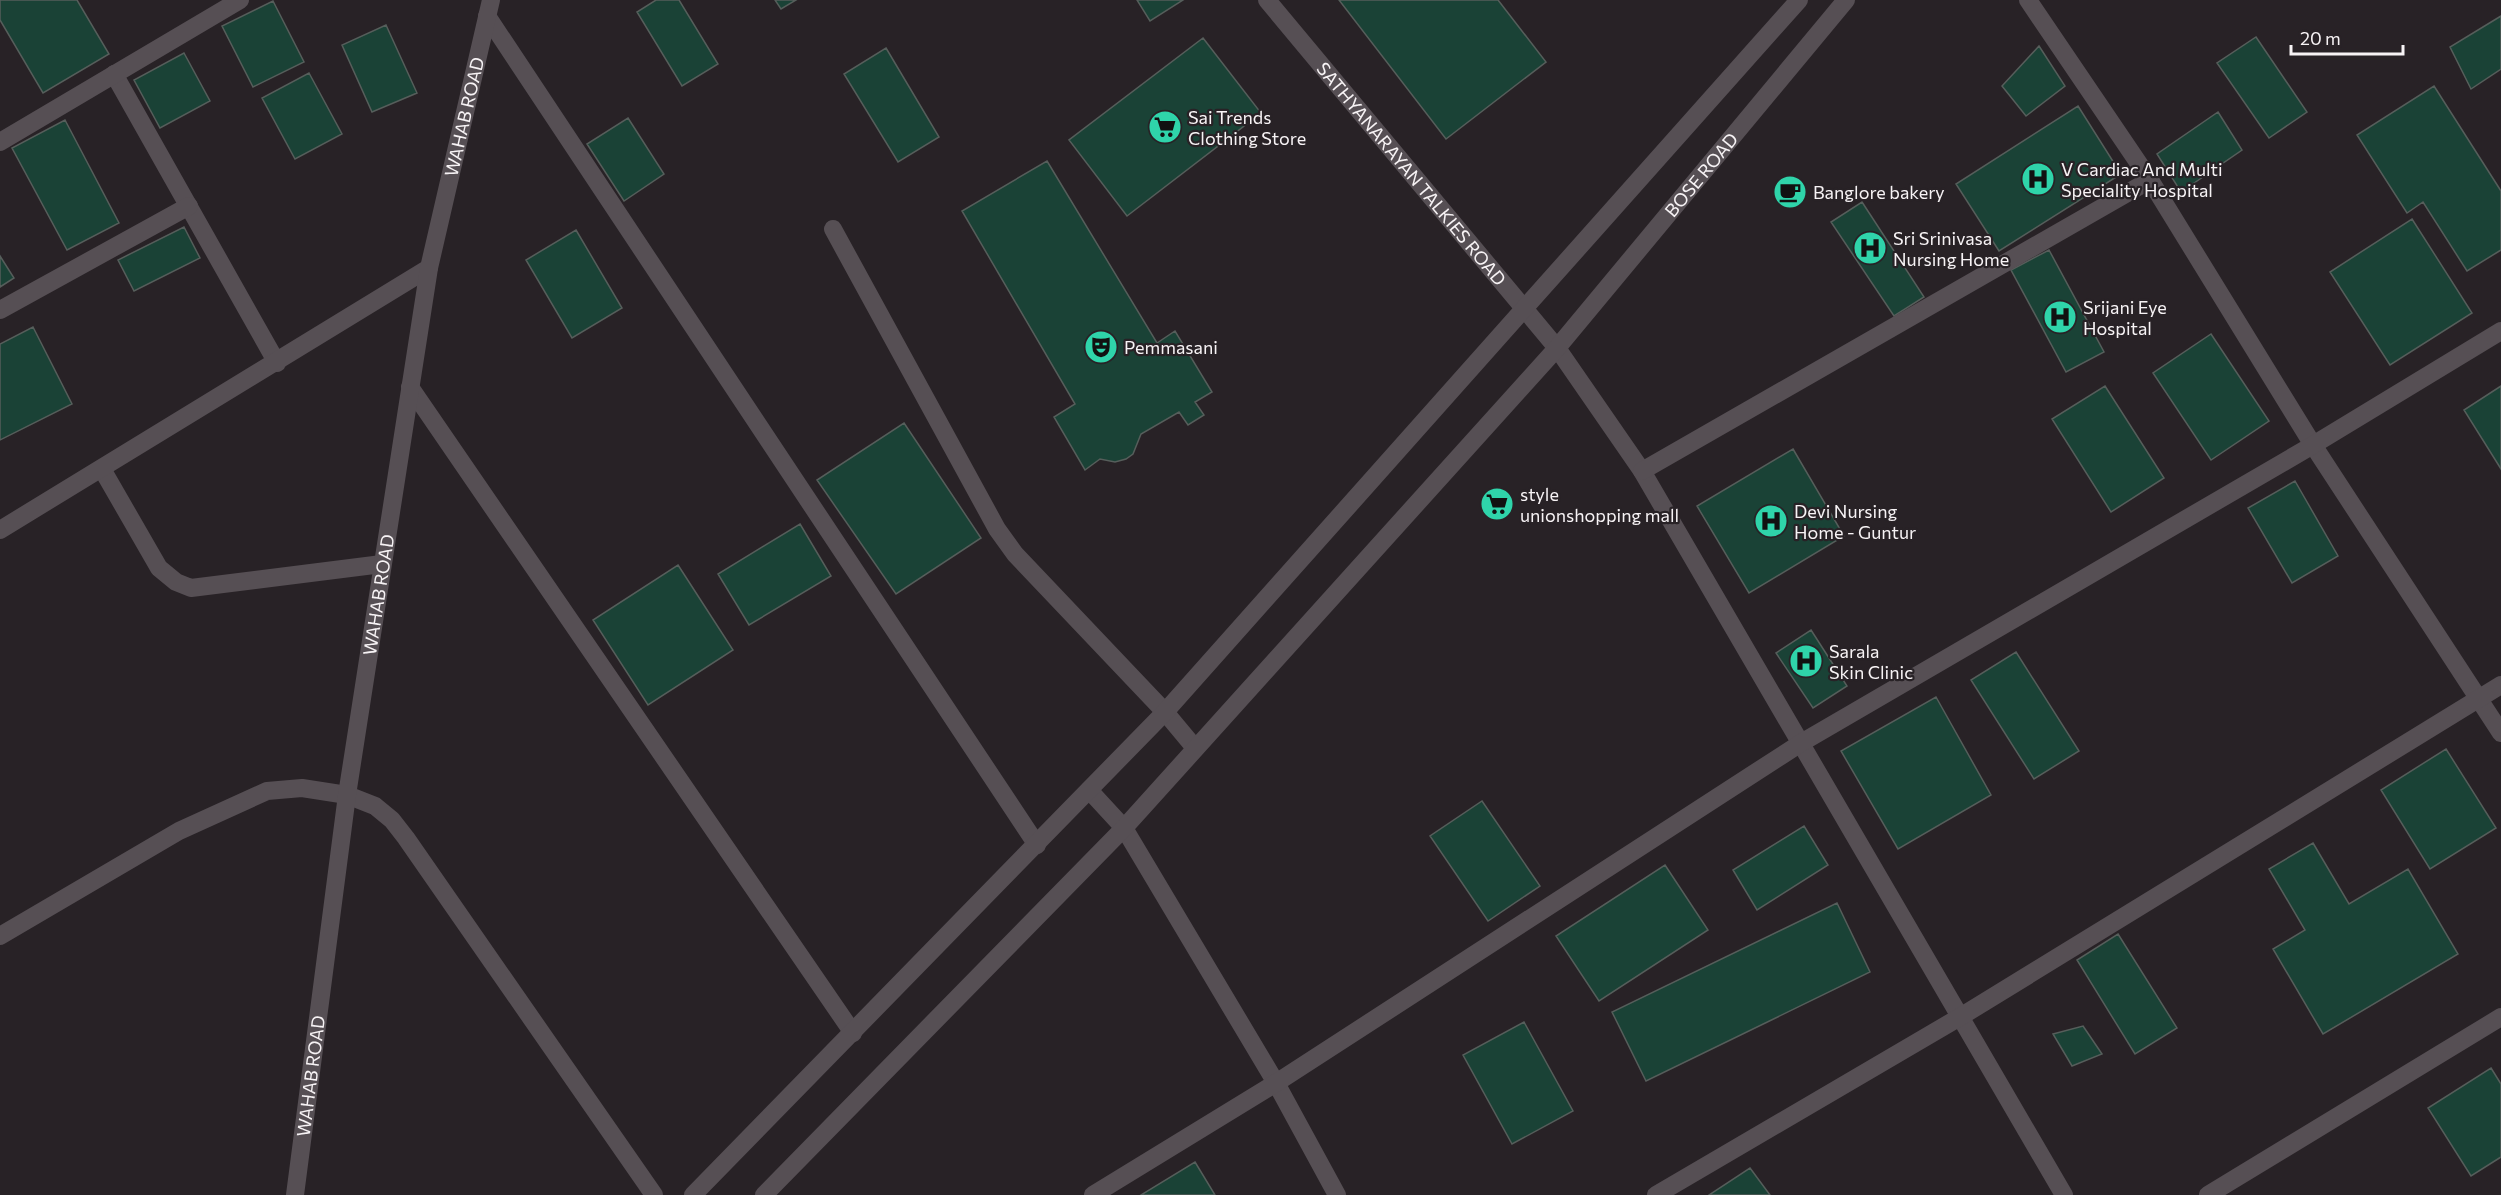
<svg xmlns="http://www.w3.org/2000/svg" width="2501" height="1195" viewBox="0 0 2501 1195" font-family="Commissioner,sans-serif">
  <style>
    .building { fill: #1a4236; stroke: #565e5b; stroke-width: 1.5 }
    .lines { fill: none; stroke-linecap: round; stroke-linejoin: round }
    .lane { stroke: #564f54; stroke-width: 18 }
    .street { stroke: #564f54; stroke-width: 18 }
    .secondary { stroke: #564f54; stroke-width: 18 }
    .labels { text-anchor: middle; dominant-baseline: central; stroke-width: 4.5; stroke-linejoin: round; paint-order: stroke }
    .street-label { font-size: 18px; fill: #f7f3f5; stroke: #282226 }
    .poi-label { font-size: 18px; fill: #f7f3f5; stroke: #282226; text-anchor: start }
  </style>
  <rect width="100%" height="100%" fill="#282226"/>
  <path class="building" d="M0,0H77L109,54L43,93L0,20Z
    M656,0H679L718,64L682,86L637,12Z
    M775,0H796L781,9Z
    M1137,0H1183L1150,21Z
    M1339,0H1498L1546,62L1446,139Z
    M273,1L304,62L253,87L222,26Z
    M2501,16V69L2471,89L2450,47Z
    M386,25L417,93L372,112L342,45Z
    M2256,37L2307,112L2269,138L2217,63Z
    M1203,38L1261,113L1127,216L1069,140Z
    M2039,46L2065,86L2026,116L2002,86Z
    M886,48L939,137L898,162L844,74Z
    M184,53L210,101L160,128L134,80Z
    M309,73L342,134L295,159L262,98Z
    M2434,86L2501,191V250L2467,271L2423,202L2407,213L2357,135Z
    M2078,106L2121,174L1999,251L1956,184Z
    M2218,112L2242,150L2181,192L2157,154Z
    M628,118L664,174L624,201L587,144Z
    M65,120L119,223L67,250L12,148Z
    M1047,161L1157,343L1175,331L1212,392L1195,402L1204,415L1188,425L1179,412L1141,434L1133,454L1126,459L1115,462L1100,459L1085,470L1054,417L1075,404L962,211Z
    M1862,202L1924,297L1894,316L1831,222Z
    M2412,219L2472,313L2390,365L2330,272Z
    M184,227L200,258L134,291L118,260Z
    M576,230L622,308L572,338L526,260Z
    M2049,250L2104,352L2066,372L2011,270Z
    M0,256L14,278L0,287Z
    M33,327L72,404L0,440V344Z
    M2211,334L2269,421L2211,460L2153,373Z
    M2105,386L2164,478L2111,512L2052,419Z
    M2501,386V469L2464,410Z
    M904,423L981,538L896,594L817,480Z
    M1793,449L1844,536L1749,593L1697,506Z
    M2295,481L2338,556L2292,583L2248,508Z
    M800,524L831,576L749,625L718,574Z
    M678,565L733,650L648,705L593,620Z
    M1811,630L1847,686L1813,708L1776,653Z
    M2016,652L2079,751L2034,779L1971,680Z
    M1936,697L1991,795L1898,849L1841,751Z
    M2446,749L2496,828L2430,869L2381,790Z
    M1482,801L1540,886L1488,921L1430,836Z
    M1804,826L1828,865L1757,910L1733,870Z
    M2313,843L2349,904L2408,869L2458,954L2323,1034L2273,949L2305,930L2269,869Z
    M1665,865L1708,930L1599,1001L1556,936Z
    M1837,903L1870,972L1646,1081L1612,1012Z
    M2118,934L2177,1028L2135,1054L2077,960Z
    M1524,1022L1573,1111L1512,1144L1463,1055Z
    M2083,1026L2102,1054L2072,1066L2053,1034Z
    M2491,1068L2501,1084V1157L2471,1176L2428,1108Z
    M1195,1162L1215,1195H1141Z
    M1750,1168L1770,1195H1709Z"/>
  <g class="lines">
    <path class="lane" d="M102,469L159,568L176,582L191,588L382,564"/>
    <g class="street">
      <path d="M2028,0L2150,180L2313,445L2501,733"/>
      <path d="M487,16L1037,845"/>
      <path d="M114,74L277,363"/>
      <path d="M0,142L240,0"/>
      <path d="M833,229L997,529L1015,554L1165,712L1195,748"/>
      <path d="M0,310L189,206"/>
      <path d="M1557,348L1642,471L2064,1195"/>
      <path d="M410,387L853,1033"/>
      <path d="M1642,471L2150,180"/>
      <path d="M0,530L429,268"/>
      <path d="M1089,790L1124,828L1276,1083L1337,1195"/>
      <path d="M0,936L179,831L267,791L302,788L347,795L375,806L392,820L406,838L654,1195"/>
      <path id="s1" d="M295,1195L347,795L429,268L491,0"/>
      <path d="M1093,1195L1276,1083L1801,743L2313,445L2501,331"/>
      <path d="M1656,1195L1960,1017L2501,685"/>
      <path d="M2208,1195L2501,1017"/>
    </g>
    <g class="secondary">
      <path id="s2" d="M1267,0L1557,348"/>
      <path d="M693,1195L1165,712L1799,0"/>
      <path id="s3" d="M764,1195L1124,828L1557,348L1846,0"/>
    </g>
  </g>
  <defs>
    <symbol id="supermarket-disc" viewBox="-11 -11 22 22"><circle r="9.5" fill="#2fd4aa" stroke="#282226"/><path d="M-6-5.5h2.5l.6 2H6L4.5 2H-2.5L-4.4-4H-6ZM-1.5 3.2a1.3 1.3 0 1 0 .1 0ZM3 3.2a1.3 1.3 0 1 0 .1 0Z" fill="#111"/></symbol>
    <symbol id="hospital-disc" viewBox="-11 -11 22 22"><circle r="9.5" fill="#2fd4aa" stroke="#282226"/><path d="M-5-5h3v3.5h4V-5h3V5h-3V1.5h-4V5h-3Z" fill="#111"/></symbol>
    <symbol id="cafe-disc" viewBox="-11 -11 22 22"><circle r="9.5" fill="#2fd4aa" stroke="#282226"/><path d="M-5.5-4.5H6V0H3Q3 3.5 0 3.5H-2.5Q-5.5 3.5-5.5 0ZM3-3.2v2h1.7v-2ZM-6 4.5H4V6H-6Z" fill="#111"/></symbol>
    <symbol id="theatre-disc" viewBox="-11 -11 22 22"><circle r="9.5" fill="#2fd4aa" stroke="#282226"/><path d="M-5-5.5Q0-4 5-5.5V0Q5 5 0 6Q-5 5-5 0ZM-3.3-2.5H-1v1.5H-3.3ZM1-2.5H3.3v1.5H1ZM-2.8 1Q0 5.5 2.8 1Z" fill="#111"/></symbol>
  </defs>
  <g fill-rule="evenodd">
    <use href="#supermarket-disc" x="1146" y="108" width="38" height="38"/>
    <use href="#hospital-disc" x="2019" y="160" width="38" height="38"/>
    <use href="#cafe-disc" x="1771" y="173" width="38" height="38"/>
    <use href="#hospital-disc" x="1851" y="229" width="38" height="38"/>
    <use href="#hospital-disc" x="2041" y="298" width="38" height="38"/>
    <use href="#theatre-disc" x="1082" y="328" width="38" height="38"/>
    <use href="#supermarket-disc" x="1478" y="485" width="38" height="38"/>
    <use href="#hospital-disc" x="1752" y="502" width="38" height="38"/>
    <use href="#hospital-disc" x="1787" y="642" width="38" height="38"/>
  </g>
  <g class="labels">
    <g class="street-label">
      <text stroke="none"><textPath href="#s1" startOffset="1092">WAHAB ROAD</textPath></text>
      <text stroke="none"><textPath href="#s2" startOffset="226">SATHYANARAYAN TALKIES ROAD</textPath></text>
      <text stroke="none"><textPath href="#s3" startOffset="1386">BOSE ROAD</textPath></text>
      <text stroke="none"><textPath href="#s1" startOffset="606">WAHAB ROAD</textPath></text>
      <text stroke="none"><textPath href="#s1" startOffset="120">WAHAB ROAD</textPath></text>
    </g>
    <g class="poi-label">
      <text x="1188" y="117">Sai Trends<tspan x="1188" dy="21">Clothing Store</tspan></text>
      <text x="2061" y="169">V Cardiac And Multi<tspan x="2061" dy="21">Speciality Hospital</tspan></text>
      <text x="1813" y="192">Banglore bakery</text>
      <text x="1893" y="238">Sri Srinivasa<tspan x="1893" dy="21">Nursing Home</tspan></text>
      <text x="2083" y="307">Srijani Eye<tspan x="2083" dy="21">Hospital</tspan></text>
      <text x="1124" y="347">Pemmasani</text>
      <text x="1520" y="494">style<tspan x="1520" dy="21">unionshopping mall</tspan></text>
      <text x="1794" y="511">Devi Nursing<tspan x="1794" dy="21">Home - Guntur</tspan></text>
      <text x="1829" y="651">Sarala<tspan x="1829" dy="21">Skin Clinic</tspan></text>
    </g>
  </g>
  <path d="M2291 45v9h112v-9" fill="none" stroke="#f7f3f5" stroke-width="3"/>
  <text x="2300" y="45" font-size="18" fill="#f7f3f5" stroke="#282226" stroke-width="4.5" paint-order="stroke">20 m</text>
</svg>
